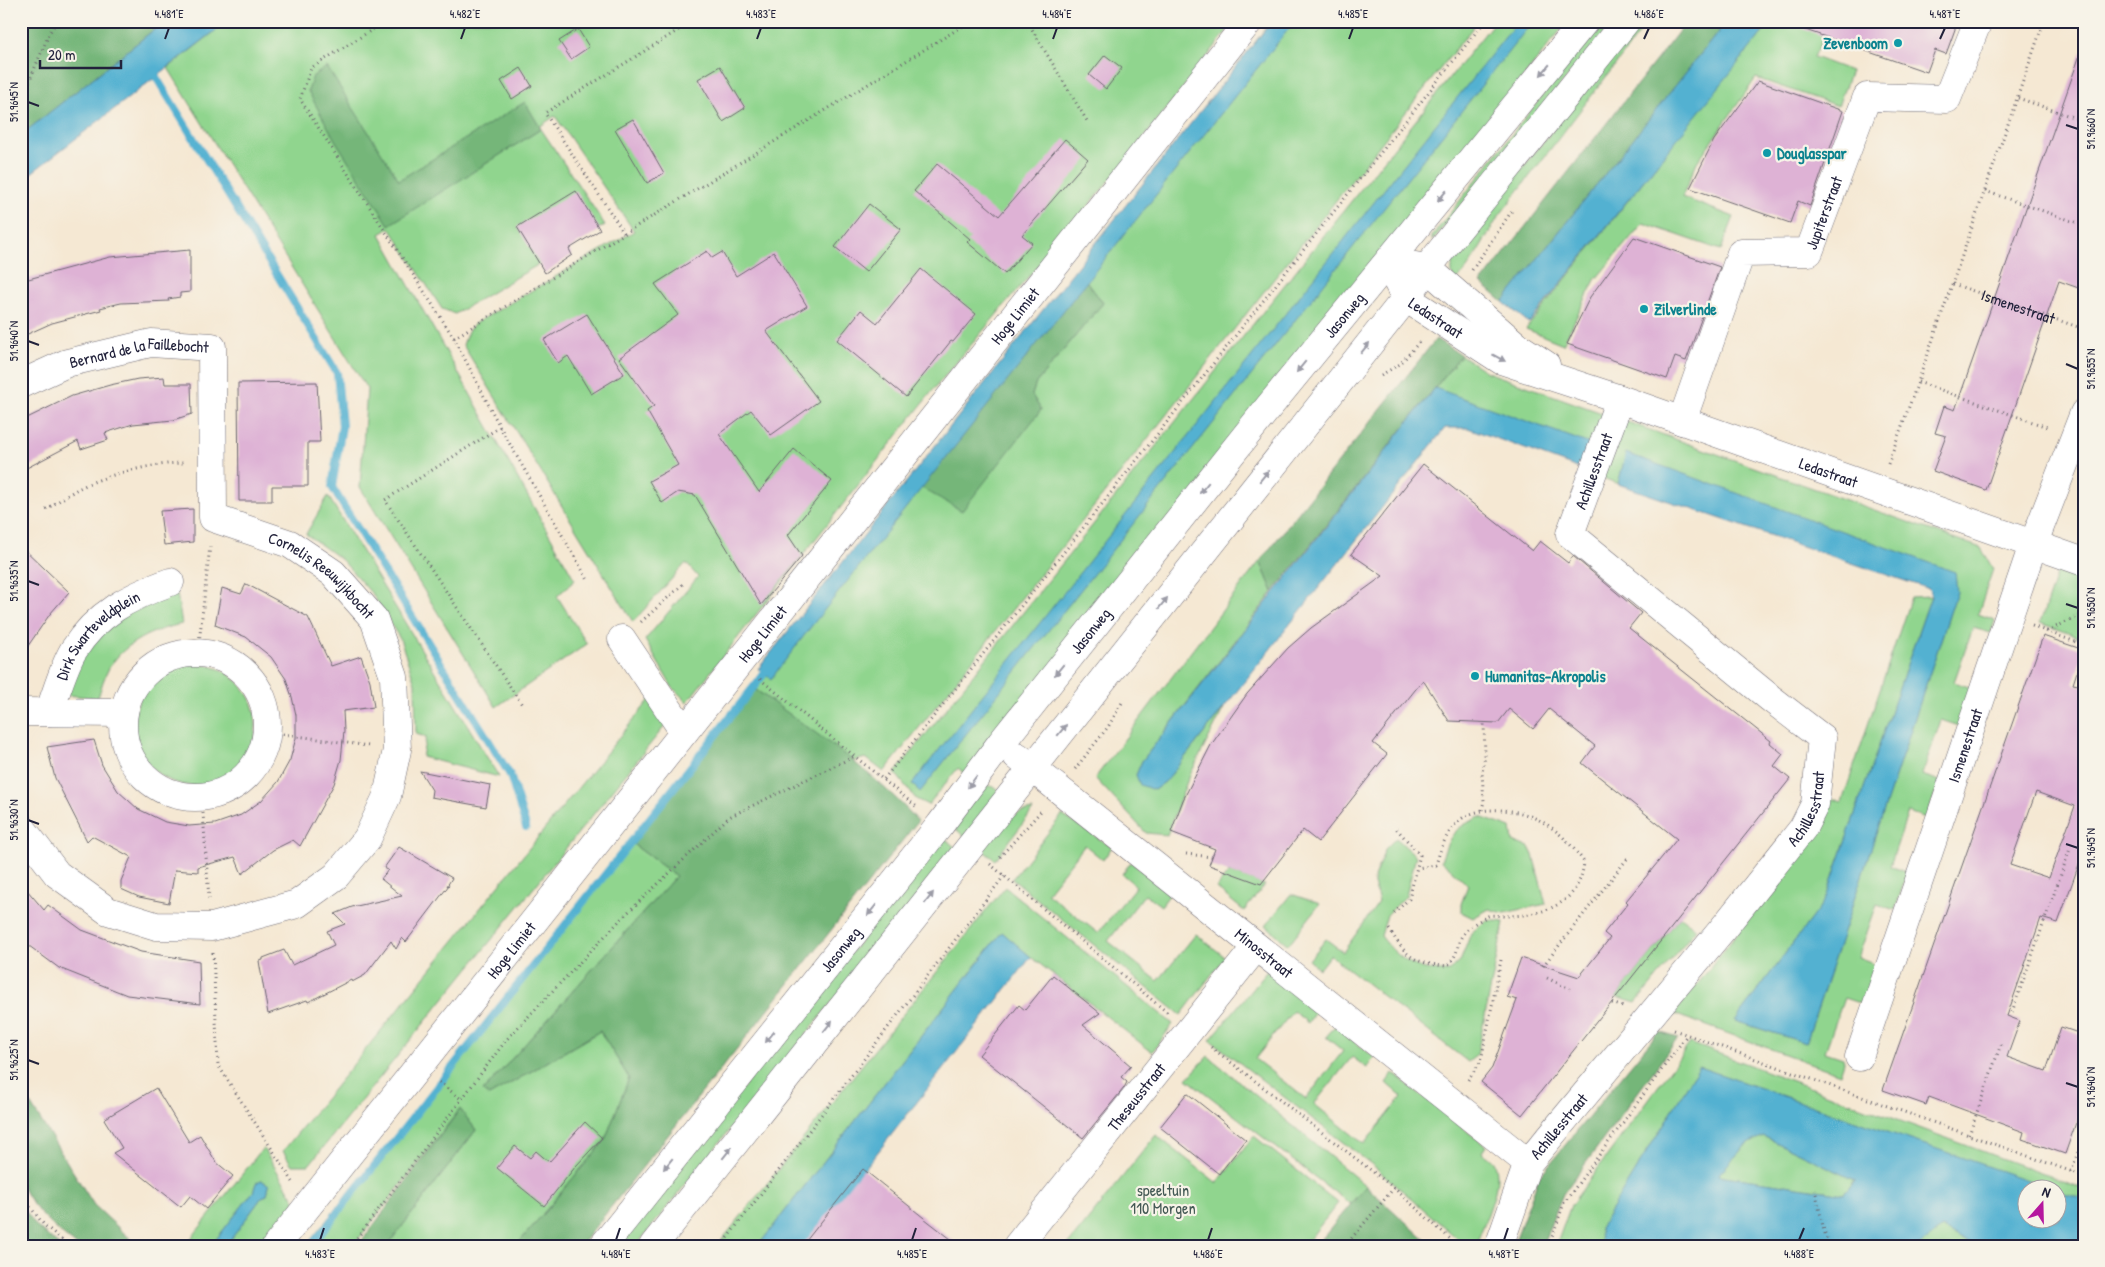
<svg xmlns="http://www.w3.org/2000/svg" width="2105" height="1267" viewBox="0 0 2105 1267" font-family="'Patrick Hand',sans-serif">
  <style>
    .green { fill: #90d58e; stroke: #597c64 }
    .forest { fill: #74b679; stroke: #4b6c5a }
    .water { fill: #53b1d1; stroke: #3a6a86; fill-rule: evenodd }
    .lines { fill: none; stroke-linecap: round; stroke-linejoin: round }
    .stream { stroke: #53b1d1; stroke-width: 8 }
    .building { fill: #deb2d5; fill-rule: evenodd }
    .minor-casing { stroke: #6c6770; stroke-width: 29 }
    .path { stroke: #6c6770; stroke-width: 3; stroke-dasharray: 1 4; stroke-linecap: butt }
    .minor { stroke: #fff; stroke-width: 28 }
    .oneway { fill: #9c9ca7 }
    .ticks { fill: none; stroke: #22223b; stroke-width: 2 }
    .culture-dot { fill: #0f9aa8; stroke: #f7f3e8; stroke-width: 2 }
    .labels { text-anchor: middle; dominant-baseline: central; stroke-width: 4.5; stroke-linejoin: round; paint-order: stroke }
    .culture-label { font-size: 16px; font-weight: bold; fill: #0d838f; stroke: #f7f3e8; text-anchor: start }
    .street-label { font-size: 16px; fill: #22223b; stroke: #f7f3e8 }
    .park-label { font-size: 16px; fill: #435854; stroke: #f7f3e8 }
    .neatline { fill: none; stroke: #22223b; stroke-width: 2 }
    .ticks-label { font-size: 12px; text-anchor: middle; fill: #22223b }
  </style>
  <rect width="100%" height="100%" fill="#f7f3e8"/>
  <filter id="ink" filterUnits="userSpaceOnUse"><feTurbulence type="fractalNoise" baseFrequency=".02" numOctaves="2"/><feDisplacementMap in="SourceGraphic" scale="10" xChannelSelector="R" yChannelSelector="G"/><feConvolveMatrix kernelMatrix="1 2 1 2 8 2 1 2 1" color-interpolation-filters="sRGB"/></filter>
  <filter id="wash" filterUnits="userSpaceOnUse"><feTurbulence type="fractalNoise" baseFrequency=".0096" numOctaves="4" result="noise"/><feDisplacementMap in="SourceGraphic" scale="20" xChannelSelector="R" yChannelSelector="G"/><feGaussianBlur stdDeviation="1.12" result="paint"/><feColorMatrix in="noise" values="0 0 0 0 0 0 0 0 0 0 0 0 0 0 0 0 0 1.4 0 .05"/><feComposite in="paint" operator="in"/></filter>
  <g filter="url(#wash)">
    <rect width="100%" height="100%" fill="#f5e8d3"/>
    <path class="green" d="M228,21H1235L1126,161L934,389L687,702L672,687L645,640L698,577L686,563L633,622L463,345L468,331L474,324L634,231L555,116L485,164L541,129L605,225L455,314L442,309L390,228L380,234L575,580L557,596L587,644L496,707L360,487L367,389L168,68Z
      M1271,21H1478L884,772L866,758L853,761L752,687L913,483L1041,410L1032,395L1036,383L1103,303L1081,274Z
      M1495,21H1568L967,776L958,768L928,805L916,799L895,773Z
      M1601,21H1614L1432,241V236Z
      M1641,21H1649L1499,216L1467,269L1454,283C1450,270 1452,261 1457,249Z
      M1772,21H1831L1814,57L1851,71L1838,106L1756,78L1697,162L1682,197L1734,217L1721,250L1643,223L1595,280L1563,344L1526,329L1726,77Z
      M1461,355L1487,372L1981,548L1993,569L1978,614L1995,620L1991,633L1973,628L1954,682L1972,688L1959,726L1941,720L1922,775L1940,781L1926,818L1908,812L1890,866L1907,873L1895,910L1877,904L1858,958L1876,965L1862,1004L1844,998L1825,1052L1843,1058L1844,1062L1840,1074L1674,1014L1780,879L1811,843L1827,797L1842,802L1911,597L1931,596L1825,900L1735,1021L1806,1043L1957,592L1626,454L1618,484L1591,473L1435,388Z
      M328,496L499,777L422,757L426,737L416,734L415,683L400,639L373,595L342,560L306,534Z
      M1260,561L1273,592L1142,761L1136,775L1154,790L1166,781L1224,708L1188,779L1167,835L1146,833L1095,778Z
      M2058,570L2084,578V639L2040,623Z
      M177,594L182,624C153,630 125,642 109,668C104,677 101,688 98,698L67,695L77,664L96,635L128,609Z
      M134 725a61 61 0 1 1 122 0a61 61 0 1 1-122 0Z
      M652,697L669,721L309,1165H292L283,1151Z
      M986,785L994,787L1000,792L965,837L952,826Z
      M1033,810L995,860L981,849C997,829 1006,813 1033,810Z
      M1062,815L1112,847L1103,860L1085,845L1047,893L1098,933L1136,886L1122,874L1131,862L1170,894L1161,906L1145,894L1108,941L1158,981L1196,934L1225,957L1181,1015L1012,879Z
      M1480,817L1511,828L1513,842L1529,847L1533,855L1546,904L1504,913L1489,909L1473,918L1461,912V904L1468,885L1441,861C1450,834 1454,828 1480,817Z
      M943,837L956,848L636,1246H617Z
      M1396,838L1416,856L1406,896L1387,915L1381,936C1400,961 1417,972 1450,971L1460,962L1471,933L1487,920L1504,922L1477,1055L1468,1062L1330,955L1319,969L1309,960L1326,939L1343,952L1379,902L1373,880L1385,849Z
      M630,842L676,876L483,1091L489,1096L600,1031L629,1078L605,1140L516,1246H387L476,1130L460,1109L353,1246H306Z
      M1229,872L1265,885L1244,911L1216,888Z
      M1005,887L1173,1024L1152,1052L1031,957L1002,932L758,1246H717Z
      M1291,894L1320,904L1288,945L1266,925Z
      M1680,917L1696,929L1636,1003L1616,997Z
      M1267,971L1316,1010L1308,1023L1293,1011L1255,1059L1306,1099L1343,1051L1326,1037L1335,1026L1374,1057L1367,1068L1352,1057L1314,1104L1364,1144L1402,1097L1386,1083L1393,1073L1486,1146L1482,1152C1485,1155 1491,1158 1494,1162C1505,1182 1483,1224 1476,1245L1466,1246L1375,1167L1210,1040Z
      M1690,1043L2084,1189V1200L1699,1067L1600,1228L1601,1246H1556L1571,1205Z
      M1208,1056L1366,1186L1350,1204L1187,1079Z
      M1156,1135L1217,1183L1254,1136L1338,1203L1304,1246H1067Z
      M1763,1136L1855,1180L1844,1194L1717,1175L1745,1146Z
      M263,1148L296,1202L262,1246H226L262,1197L267,1195L269,1185L261,1180L256,1183L253,1192L211,1246H185Z
      M1942,1228L1974,1246H1918Z"/>
    <path class="forest" d="M21,21H165L21,135Z
      M1687,21H1727L1503,302L1481,283Z
      M327,67L399,180L525,102L541,129L389,225L335,140L308,91L313,76Z
      M1081,274L1103,303L1036,383L1032,395L1041,410L962,511L913,483Z
      M1436,339L1461,355L1273,592L1260,561Z
      M752,687C809,729 870,768 918,821L580,1246H516L605,1140L629,1078L600,1031L489,1096L483,1091L676,876L630,842Z
      M1658,1032L1678,1038L1563,1194L1542,1246H1513L1539,1177Z
      M21,1089L94,1205L138,1246H77C56,1229 34,1212 22,1186C18,1177 21,1105 21,1089Z
      M460,1109L476,1130L387,1246H358Z
      M1366,1186L1432,1246H1316Z
      M21,1205L37,1227L60,1246H21Z"/>
    <path class="water" d="M165,21H228L21,181V135Z
      M1272,21H1295L810,628L771,679L758,669Z
      M1518,21H1533L920,792L912,784Z
      M1727,21H1772L1529,323L1503,302Z
      M1435,388L1601,448L1591,473L1468,428H1445L1166,781L1154,790L1140,785L1136,775L1142,761Z
      M1626,453L1955,572L1957,592L1806,1043L1735,1021L1825,900L1931,596L1929,589L1618,484Z
      M1002,932L1031,957L804,1246H758Z
      M1699,1067L2053,1189L2028,1190V1220H2058V1191L2084,1200V1246H1974L1942,1228L1918,1246H1601L1600,1228ZM1763,1136L1855,1180V1181L1844,1194L1718,1175L1745,1146Z
      M261,1180L269,1185L267,1195L262,1197L226,1246H211L253,1192L256,1183Z"/>
    <g class="lines">
      <path class="stream" d="M156,77L337,373L342,426L332,487L510,775L526,827
        M311,1246L764,674"/>
    </g>
    <g id="blocks">
      <path class="building" d="M1792,21H1958L1946,54L1935,50L1927,72L1791,25Z
        M578,29L589,47L571,59L559,41Z
        M2081,52H2084V290L2059,281L1986,490L1933,471L1946,436L1935,433L1944,406L1955,410Z
        M1105,55L1122,68L1106,89L1089,75Z
        M720,66L745,108L723,122L698,79Z
        M521,68L532,86L512,99L501,81Z
        M1758,81L1843,111L1810,206L1798,201L1790,223L1690,188L1714,140Z
        M633,119L664,173L647,183L615,129Z
        M1065,139L1088,159L1022,235L1032,243L1005,274L967,242L970,239L914,191L937,164L999,216Z
        M576,191L600,230L569,249L572,255L545,273L517,227Z
        M869,204L901,229L866,272L835,247Z
        M1634,237L1720,267L1686,361L1675,357L1667,379L1567,344L1590,297Z
        M190,250V292L180,293V297L168,299L169,301L121,303L100,308L101,310L52,323L21,337V281L110,257Z
        M707,251L712,258L722,252L736,276L774,252L807,306L766,331L819,401L771,435L751,410L719,434L759,492L794,449L832,481L788,535L802,556L761,605L695,495L678,492L662,503L649,481L678,465L647,411L654,406L619,358L678,315L655,284Z
        M921,269L976,314L953,342L951,341L906,397L837,340L861,310L877,323Z
        M587,314L624,374L591,394L568,356L558,363L544,340Z
        M164,377L165,384H191L192,414L173,420L133,424L105,433L108,440L81,449L78,441L21,471V421L72,396L110,385L138,379Z
        M317,382L320,442H308V486H272V501H239L238,383Z
        M1423,464L1532,551L1540,541L1568,563L1573,556L1641,613L1629,628L1771,741L1770,743L1783,754L1774,766L1790,779L1522,1115L1481,1082L1492,1068L1517,1000L1507,997L1521,958L1579,977L1610,938L1604,933L1628,903L1626,901L1677,839L1582,763L1595,746L1549,709L1533,729L1509,709L1498,723L1449,721L1423,680L1373,743L1387,754L1362,786L1318,842L1303,830L1261,884L1209,865L1215,849L1171,832L1183,800L1211,745L1247,694L1288,648L1311,628L1383,576L1351,554Z
        M193,509V542L164,545L160,511Z
        M21,546L69,592L50,614L21,656Z
        M246,584L308,617L331,666L361,656L370,681L374,707L343,711L344,731L341,760L334,784L300,846L293,840L273,850L242,874L235,857L198,867V872L175,870L169,903L139,897L121,889V881L131,857L92,836L87,841L55,778L47,747L94,740L102,765L118,791L138,809L165,822L189,826L215,824L241,815L261,801L278,782L290,760L296,738V715L292,697L286,679L271,657L246,637L215,625L222,588L241,594Z
        M2043,636L2084,650L2073,684L2084,686V850L2058,923L2041,918L2007,1016L2020,1021L2007,1057L2046,1071L2061,1027L2084,1035V1100L2065,1154L2022,1139L2024,1132L1929,1097L1926,1105L1883,1090ZM2036,792L2075,806L2049,878L2010,865Z
        M420,771L490,785L486,807L431,797L432,790Z
        M399,847L452,878L447,886L449,885L406,942L402,938L396,949L391,941L365,975L352,982L351,980L308,1002L307,1000L268,1014L259,961L263,960V958L284,950L292,965L334,945L327,931L345,924L335,914L352,907L402,896L381,879L388,870L384,868Z
        M21,883L44,910L48,905L82,930L141,952L199,961L200,1004L127,995L59,968L21,940Z
        M1053,975L1100,1013L1083,1025L1131,1066L1121,1077L1127,1082L1124,1088L1083,1138L979,1055L1019,1005L1025,1010Z
        M156,1088L189,1142L200,1135L216,1162L233,1176L206,1209L190,1196L181,1207L113,1153L122,1148L104,1119Z
        M1187,1093L1246,1140L1219,1174L1160,1127Z
        M585,1122L602,1138L576,1166L544,1206L497,1168L515,1146L530,1158L536,1151L549,1162Z
        M863,1169L929,1222L960,1246H802Z"/>
    </g>
  </g>
  <g filter="url(#ink)">
    <use href="#blocks" fill-opacity="0" stroke="#6c6770" stroke-width="1"/>
    <g class="lines">
      <defs>
        <g id="minor">
          <path d="M1409,265L1427,268L1517,346L1546,365"/>
          <path id="s2" d="M1397,281L1406,298L1501,360L1620,399L2084,562"/>
          <path id="s3" d="M21,384L67,363L151,343L212,347L213,518L290,544L333,573L374,619L394,677L397,750L387,796L367,839L336,876L297,904L212,927L156,926L108,911L57,874L21,827"/>
          <path id="s4" d="M1682,421L1741,253L1809,252L1867,97L1947,99L1978,21"/>
          <path d="M622,639L684,732"/>
          <circle cx="195" cy="725" r="72"/>
          <path d="M21,712L123,713"/>
          <path id="s5" d="M49,712C56,694 63,668 73,651C97,613 129,597 170,582"/>
          <path id="s6" d="M1017,756L1528,1163"/>
          <path id="s7" d="M1859,1057L2033,545L2084,413"/>
          <path id="s8" d="M276,1246L1249,21"/>
          <path id="s9" d="M603,1246L940,825L1001,743L1267,409L1585,21"/>
          <path d="M653,1246L1406,298L1427,268L1626,21"/>
          <path id="s10" d="M1017,1246L1256,947"/>
          <path id="s11" d="M1499,1246L1528,1163L1721,931L1803,828L1815,804L1822,738L1770,698L1570,534L1620,399"/>
        </g>
      </defs>
      <use href="#minor" class="minor-casing"/>
      <g class="path">
        <path d="M386,21L311,68L300,99L454,338L500,427L588,580"/>
        <path d="M1027,21L1087,121"/>
        <path d="M21,94L25,91L50,32L57,21"/>
        <path d="M2018,98L2084,121"/>
        <path d="M1985,191L2084,225"/>
        <path d="M624,233L545,113L693,21"/>
        <path d="M1472,270L1513,209"/>
        <path id="s1" d="M1953,284L2084,329"/>
        <path d="M454,338L971,21"/>
        <path d="M1381,375L1400,364L1421,340"/>
        <path d="M1918,382L2050,428"/>
        <path d="M500,427L385,500L523,706"/>
        <path d="M1888,464L1918,382L2044,21"/>
        <path d="M46,509C56,503 66,496 76,490C103,475 153,463 185,463"/>
        <path d="M641,622L683,584"/>
        <path d="M2032,626L2084,645"/>
        <path d="M2047,631L2084,614"/>
        <path d="M198,652L210,546"/>
        <path d="M760,679L918,808"/>
        <path d="M268,732L369,746"/>
        <path d="M1075,769L1108,727L1123,701"/>
        <path d="M884,779L1485,21"/>
        <path d="M202,798L209,899"/>
        <path d="M1482,810L1484,801L1482,773L1485,756L1484,723"/>
        <path d="M2081,817L2084,809"/>
        <path d="M1186,854L1212,857"/>
        <path d="M1000,857L1041,811"/>
        <path d="M990,864L1169,1014"/>
        <path d="M1394,913L1409,899L1420,855L1395,827"/>
        <path d="M1389,929C1407,957 1412,963 1447,966C1461,953 1455,944 1464,933C1469,926 1479,921 1486,917C1492,913 1501,917 1508,916C1546,915 1580,903 1584,862C1561,829 1532,808 1491,810C1481,810 1466,814 1459,821C1446,832 1440,850 1436,865L1417,868"/>
        <path d="M213,953L218,1065L293,1182"/>
        <path d="M1543,966L1627,859"/>
        <path d="M1547,978L1570,989"/>
        <path d="M1612,1003L1623,1007"/>
        <path d="M2012,1012L2070,849"/>
        <path d="M1674,1030L2084,1176"/>
        <path d="M1211,1047L1394,1188L1458,1246"/>
        <path d="M1468,1080L1481,1061L1501,960"/>
        <path d="M439,1082L461,1099"/>
        <path d="M1969,1135L2001,1044"/>
        <path d="M2071,1172L2084,1135"/>
        <path d="M1815,1189L1824,1231L1830,1246"/>
        <path d="M21,1195L44,1225L70,1246"/>
        <path d="M351,1246L507,1039L625,915L729,817L855,756"/>
        <path d="M721,1246L1004,876"/>
        <path d="M1345,1246L1394,1188"/>
        <path d="M1549,1246L1564,1203L1687,1035"/>
      </g>
      <use href="#minor" class="minor"/>
    </g>
    <defs><path id="oneway-solid" d="M-6-.8H1V-3.2L6.5 0L1 3.2V.8H-6Z" transform="scale(1.25)"/></defs>
    <g class="oneway">
      <use href="#oneway-solid" transform="translate(1545 70) rotate(130)"/>
      <use href="#oneway-solid" transform="translate(1442 196) rotate(130)"/>
      <use href="#oneway-solid" transform="translate(1365 348) rotate(-51)"/>
      <use href="#oneway-solid" transform="translate(1499 358) rotate(28)"/>
      <use href="#oneway-solid" transform="translate(1301 367) rotate(129)"/>
      <use href="#oneway-solid" transform="translate(1264 476) rotate(-51)"/>
      <use href="#oneway-solid" transform="translate(1204 488) rotate(129)"/>
      <use href="#oneway-solid" transform="translate(1163 603) rotate(-51)"/>
      <use href="#oneway-solid" transform="translate(1059 670) rotate(129)"/>
      <use href="#oneway-solid" transform="translate(1062 730) rotate(-51)"/>
      <use href="#oneway-solid" transform="translate(972 782) rotate(127)"/>
      <use href="#oneway-solid" transform="translate(929 898) rotate(-52)"/>
      <use href="#oneway-solid" transform="translate(872 910) rotate(129)"/>
      <use href="#oneway-solid" transform="translate(828 1026) rotate(-52)"/>
      <use href="#oneway-solid" transform="translate(770 1037) rotate(129)"/>
      <use href="#oneway-solid" transform="translate(727 1153) rotate(-52)"/>
      <use href="#oneway-solid" transform="translate(668 1164) rotate(129)"/>
    </g>
  </g>
  <path class="ticks" d="M165,39L169,28M461,39L465,28M757,39L761,28M1053,39L1057,28M1349,39L1353,28M1644,39L1649,28M1940,39L1945,28M28,102L39,106M2066,125L2078,129M28,341L39,345M2066,364L2078,369M28,581L39,585M2066,604L2078,608M28,820L39,824M2066,844L2078,848M28,1060L39,1064M2066,1083L2078,1087M320,1240L324,1228M616,1240L620,1228M912,1240L916,1228M1208,1240L1212,1228M1504,1240L1508,1228M1799,1240L1804,1228"/>
  <g class="culture-dot">
    <circle cx="1898" cy="43" r="5"/>
    <circle cx="1767" cy="153" r="5"/>
    <circle cx="1644" cy="309" r="5"/>
    <circle cx="1475" cy="676" r="5"/>
  </g>
  <g class="labels">
    <g class="culture-label">
      <text x="1888" y="43" text-anchor="end">Zevenboom</text>
      <text x="1777" y="153">Douglasspar</text>
      <text x="1654" y="309">Zilverlinde</text>
      <text x="1485" y="676">Humanitas-Akropolis</text>
    </g>
    <g class="street-label">
      <text stroke="none"><textPath href="#s4" startOffset="288">Jupiterstraat</textPath></text>
      <text stroke="none"><textPath href="#s1" startOffset="69">Ismenestraat</textPath></text>
      <text stroke="none"><textPath href="#s9" startOffset="1190">Jasonweg</textPath></text>
      <text stroke="none"><textPath href="#s8" startOffset="1188">Hoge Limiet</textPath></text>
      <text stroke="none"><textPath href="#s2" startOffset="55">Ledastraat</textPath></text>
      <text stroke="none"><textPath href="#s3" startOffset="124">Bernard de la Faillebocht</textPath></text>
      <text stroke="none"><textPath href="#s11" startOffset="1006">Achillesstraat</textPath></text>
      <text stroke="none"><textPath href="#s2" startOffset="479">Ledastraat</textPath></text>
      <text stroke="none"><textPath href="#s3" startOffset="494">Cornelis Reeuwijkbocht</textPath></text>
      <text stroke="none"><textPath href="#s9" startOffset="785">Jasonweg</textPath></text>
      <text stroke="none"><textPath href="#s8" startOffset="782">Hoge Limiet</textPath></text>
      <text stroke="none"><textPath href="#s5" startOffset="94">Dirk Swarteveldplein</textPath></text>
      <text stroke="none"><textPath href="#s7" startOffset="329">Ismenestraat</textPath></text>
      <text stroke="none"><textPath href="#s11" startOffset="541">Achillesstraat</textPath></text>
      <text stroke="none"><textPath href="#s9" startOffset="380">Jasonweg</textPath></text>
      <text stroke="none"><textPath href="#s8" startOffset="378">Hoge Limiet</textPath></text>
      <text stroke="none"><textPath href="#s6" startOffset="316">Minosstraat</textPath></text>
      <text stroke="none"><textPath href="#s10" startOffset="191">Theseusstraat</textPath></text>
      <text stroke="none"><textPath href="#s11" startOffset="136">Achillesstraat</textPath></text>
    </g>
    <g class="park-label">
      <text x="1163" y="1190">speeltuin<tspan x="1163" dy="18">110 Morgen</tspan></text>
    </g>
  </g>
  <rect width="2105" height="1267" fill="none" stroke="#f7f3e8" stroke-width="55"/>
  <g transform="translate(2042 1204) rotate(20)"><circle r="24" fill="#f7f3e8" stroke="#a29fa3"/>
  <path d="M0-4L9 19L0 12L-9 19Z" fill="#b5179e"/>
  <text y="-8" font-size="14" font-weight="bold" text-anchor="middle" fill="#22223b">N</text>
  </g>
  <path d="M40 60v8h81v-8" fill="none" stroke="#22223b" stroke-width="2.5"/>
  <text x="48" y="60" font-size="15" fill="#22223b" stroke="#f7f3e8" stroke-width="4" paint-order="stroke">20 m</text>
  <rect x="28" y="28" width="2050" height="1212" class="neatline"/>
  <g class="ticks-label">
    <text x="169" y="18">4.481°E</text>
    <text x="465" y="18">4.482°E</text>
    <text x="761" y="18">4.483°E</text>
    <text x="1057" y="18">4.484°E</text>
    <text x="1353" y="18">4.485°E</text>
    <text x="1649" y="18">4.486°E</text>
    <text x="1945" y="18">4.487°E</text>
    <text transform="translate(14 102) rotate(-90)" y="4">51.9645°N</text>
    <text transform="translate(2091 129) rotate(-90)" y="4">51.9660°N</text>
    <text transform="translate(14 341) rotate(-90)" y="4">51.9640°N</text>
    <text transform="translate(2091 369) rotate(-90)" y="4">51.9655°N</text>
    <text transform="translate(14 581) rotate(-90)" y="4">51.9635°N</text>
    <text transform="translate(2091 608) rotate(-90)" y="4">51.9650°N</text>
    <text transform="translate(14 820) rotate(-90)" y="4">51.9630°N</text>
    <text transform="translate(2091 848) rotate(-90)" y="4">51.9645°N</text>
    <text transform="translate(14 1060) rotate(-90)" y="4">51.9625°N</text>
    <text transform="translate(2091 1087) rotate(-90)" y="4">51.9640°N</text>
    <text x="320" y="1258">4.483°E</text>
    <text x="616" y="1258">4.484°E</text>
    <text x="912" y="1258">4.485°E</text>
    <text x="1208" y="1258">4.486°E</text>
    <text x="1504" y="1258">4.487°E</text>
    <text x="1799" y="1258">4.488°E</text>
  </g>
</svg>
